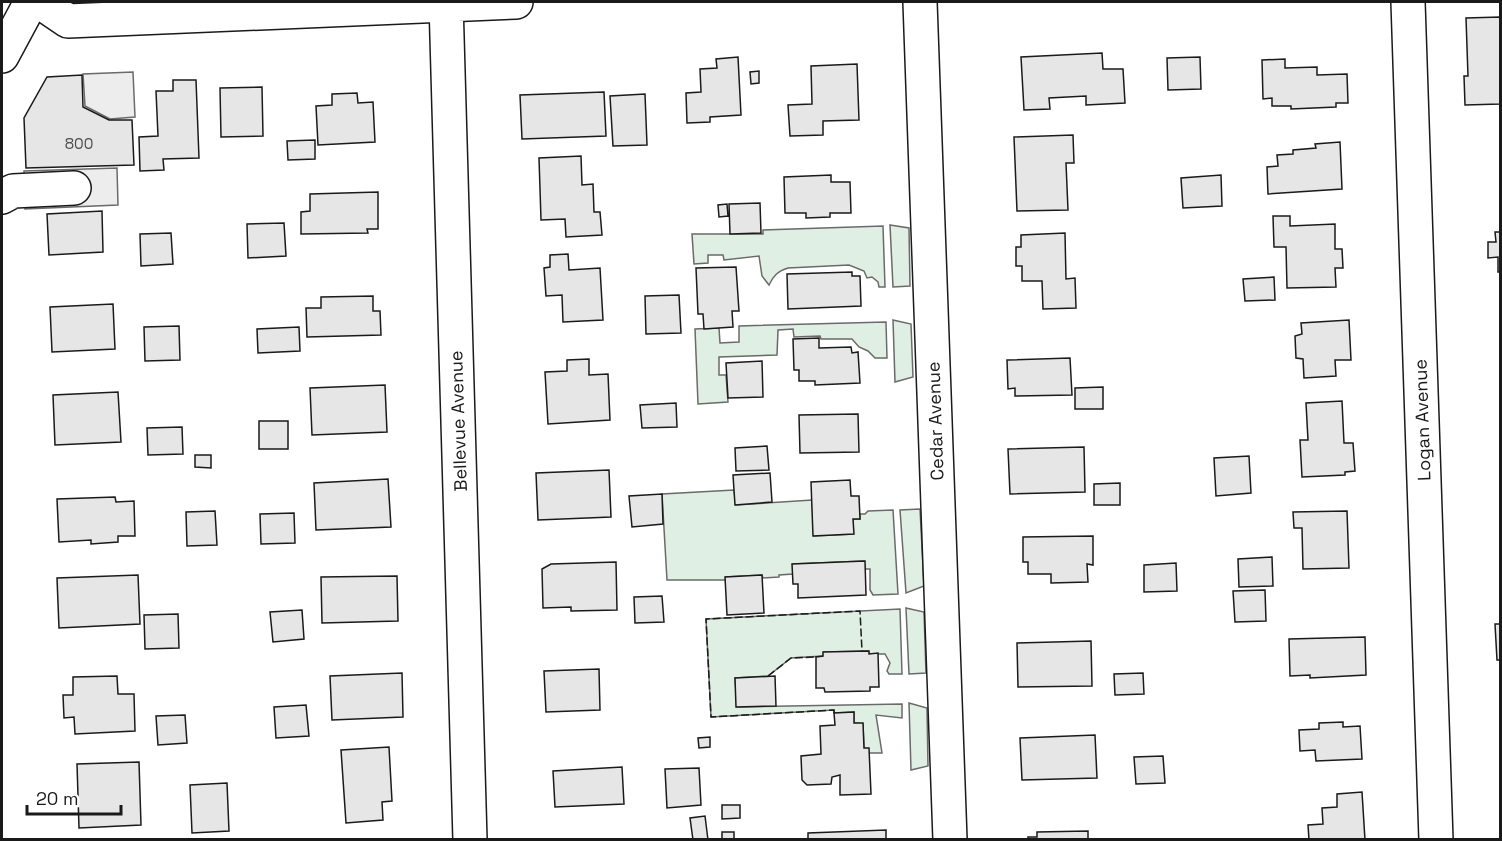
<svg xmlns="http://www.w3.org/2000/svg" width="1502" height="841" viewBox="0 0 1502 841" font-family="'Space Grotesk',sans-serif">
  <style>
    .green { fill: #e0efe3; stroke: #6a6a6a; stroke-width: 1.5 }
    .parking { fill: #ededed; stroke: #6a6a6a; stroke-width: 1.5 }
    .building { fill: #e6e6e6; stroke: #1a1a1a; stroke-width: 1.5 }
    .lines { fill: none; stroke-linecap: round; stroke-linejoin: round }
    .minor-casing { stroke: #1a1a1a; stroke-width: 36 }
    .major-casing { stroke: #1a1a1a; stroke-width: 36 }
    .minor { stroke: #fff; stroke-width: 33 }
    .major { stroke: #fff; stroke-width: 33 }
    .fence { stroke: #1a1a1a; stroke-width: 1.5; stroke-dasharray: 8 3; stroke-linecap: butt }
    .labels { text-anchor: middle; dominant-baseline: central; stroke-width: 4.5; stroke-linejoin: round; paint-order: stroke }
    .number-label { font-size: 15px; fill: #4d4d4d }
    .street-label { font-size: 18px; fill: #1a1a1a; stroke: #fff }
  </style>
  <rect width="100%" height="100%" fill="#fff"/>
  <path class="green" d="M890,225L909,228L910,286L893,287Z
    M883,226L885,287H879L878,282L872,277L867,278L864,271L849,265L788,268C778,271 773,276 769,285L762,276L759,256L724,260L723,255H708V263L694,264L692,234H763V230Z
    M893,320L911,324L913,377L895,382Z
    M886,322L887,358H875L868,351L859,347L852,339H821L820,336L794,337L793,329L778,330L777,355L719,357V375H726L728,402L698,404L695,329L719,328L720,343L739,342V326Z
    M734,490L736,505L812,500L814,536L853,534V519H860V514H865L868,511L893,510L898,594L873,595L870,590V569H865L864,561L793,564V574L779,575V577L763,578L762,575L726,577V580H667L662,494Z
    M920,509L924,586L906,593L900,510Z
    M906,608L924,612L926,673L909,674Z
    M900,609L902,674H889L887,671L890,663L885,654H869L868,651L824,652L823,656L791,658L768,676L735,678L737,707L902,704V718L876,715L882,753H869L864,748L863,724L854,723V712L834,713V710L711,717L706,619Z
    M909,703L927,708L928,766L911,770Z"/>
  <path class="parking" d="M133,72L135,117L110,119L85,106L83,74Z
    M117,168L118,205L25,209L24,171Z"/>
  <path class="building" d="M1500,17V104L1465,105L1464,76H1468L1466,18Z
    M1102,53L1103,69H1123L1125,103L1086,105V96L1049,98L1050,109L1024,110L1021,57Z
    M738,57L741,115L710,117V122L687,123L686,93L701,92L700,69L717,68L716,59Z
    M1200,57L1201,89L1168,90L1167,58Z
    M1285,59V68L1317,67V75L1347,74L1348,103H1336V107L1291,109V106H1272V98L1263,99L1262,60Z
    M857,64L859,120L823,121V135L790,136L788,105L812,104L811,66Z
    M759,71V83L751,84L750,72Z
    M82,75L83,107L109,120H132L134,165L26,168L24,118L47,77Z
    M173,80H196L199,158L163,159L164,170L140,171L139,137L158,136L156,91H173Z
    M262,87L263,136L221,137L220,88Z
    M604,92L606,136L522,139L520,95Z
    M357,93L358,103L373,102L375,142L318,145L316,106L332,105V94Z
    M645,94L647,145L613,146L610,96Z
    M1073,135L1074,163H1066L1068,210L1017,211L1014,137Z
    M315,140V159L288,160L287,141Z
    M1340,142L1342,189L1268,194L1267,167L1278,166L1277,155L1293,154V150L1316,148L1315,144Z
    M581,156L582,185L593,184L594,212H600L602,235L566,237L565,219L541,220L539,158Z
    M831,175V182H850L851,213H830V217L806,218V213H785L784,177Z
    M1221,175L1222,206L1183,208L1181,178Z
    M378,192V229H367L368,233L301,234V212L310,211V194Z
    M760,203L761,233L730,234L729,204Z
    M727,204L728,216L719,217L718,205Z
    M102,211L103,252L49,255L47,214Z
    M1273,216H1290V226L1335,224V249H1342L1343,268H1335L1336,287L1287,288L1286,247H1274Z
    M284,223L286,256L248,258L247,224Z
    M1495,232H1500V272H1498V257L1488,258V242H1496Z
    M171,233L173,264L141,266L140,234Z
    M1065,233L1066,279L1075,278L1076,308L1043,309L1042,281H1022V266H1016V247H1021V235Z
    M568,254L569,270L600,268L603,320L563,322L562,295L546,296L544,268L550,267V255Z
    M736,267L739,311H732L733,327L704,329L703,314H698L696,268Z
    M852,272V276H860L861,306L788,309L787,274Z
    M1274,277L1275,300L1245,301L1243,279Z
    M679,295L681,333L646,334L645,296Z
    M373,296V311H380L381,335L307,337L306,308H321V297Z
    M113,304L115,349L52,352L50,307Z
    M1349,320L1351,360H1335L1336,376L1304,378L1303,359L1296,358L1295,336L1302,334L1301,323Z
    M179,326L180,360L145,361L144,327Z
    M299,327L300,351L258,353L257,329Z
    M819,338V348L851,347L852,353L858,352L860,383L815,385V381H799V370H794L793,339Z
    M1070,358L1072,395L1015,396V388L1008,389L1007,360Z
    M589,359V375L608,374L610,420L548,424L545,372L567,371V360Z
    M762,361L763,397L728,398L726,363Z
    M385,385L387,432L312,435L310,388Z
    M1103,387V409H1075V388Z
    M118,392L121,442L55,445L53,395Z
    M1342,401L1344,443H1353L1355,471L1345,472V475L1302,477L1300,440H1308L1306,403Z
    M676,403L677,427L642,428L640,405Z
    M858,414L859,452L800,453L799,415Z
    M259,421H288V449H259Z
    M182,427L183,454L148,455L147,428Z
    M767,446L769,470L736,471L735,448Z
    M1084,447L1085,492L1010,494L1008,449Z
    M195,455H211V468L195,467Z
    M1249,456L1251,493L1216,496L1214,458Z
    M609,470L611,517L538,520L536,473Z
    M770,473L772,502L735,505L733,475Z
    M388,479L391,527L316,530L314,483Z
    M850,480L851,496H859L860,519H853L854,534L813,536L811,482Z
    M1120,483V505H1094V484Z
    M662,494L663,524L632,527L629,496Z
    M115,497L116,502L134,501L135,536H118V542L91,544V540L59,542L57,499Z
    M215,511L217,545L187,546L186,512Z
    M1347,511L1349,568L1303,569L1302,528H1294L1293,512Z
    M294,513L295,543L261,544L260,514Z
    M1093,536V565L1087,564L1088,582L1051,583V574H1028V562H1023V537Z
    M1272,557L1273,586L1239,587L1238,559Z
    M865,561L866,595L798,598V584H793L792,564Z
    M616,562L617,610L571,611V607L543,608L542,569L551,564Z
    M1176,563L1177,591L1144,592V565Z
    M138,575L140,624L59,628L57,578Z
    M762,575L764,613L727,615L725,577Z
    M397,576L398,621L322,623L321,577Z
    M1265,590L1266,621L1235,622L1233,591Z
    M662,596L664,622L635,623L634,597Z
    M302,610L304,639L273,642L270,612Z
    M178,614L179,648L145,649L144,615Z
    M1495,624H1500V660H1497Z
    M1365,637L1366,675L1310,678V675L1290,676L1289,639Z
    M1091,641L1092,686L1018,687L1017,643Z
    M869,651V654L878,653L879,687H870V691L825,692L824,688H816V657L823,656V652Z
    M599,669L600,710L546,712L544,671Z
    M402,673L403,717L332,720L330,676Z
    M1143,673L1144,694L1115,695L1114,674Z
    M117,676L118,694H134L135,731L75,734L74,717L64,718L63,695H73V677Z
    M775,676L776,706L736,707L735,678Z
    M306,705L309,736L276,738L274,707Z
    M854,712V723H863L864,748H869L871,794L840,795V775L832,777L831,784L807,785L802,780L801,756L821,754L820,726L835,725L834,713Z
    M185,715L187,743L158,745L156,716Z
    M1343,722V727L1360,726L1362,759L1316,761L1315,750L1300,751L1299,730L1319,729V723Z
    M1095,735L1097,778L1022,780L1020,738Z
    M710,737V747L699,748L698,738Z
    M389,747L392,801L382,802L383,820L346,823L341,750Z
    M1163,756L1165,783L1136,784L1134,757Z
    M139,762L141,825L79,828L77,764Z
    M622,767L624,804L555,807L553,771Z
    M699,768L701,805L667,808L665,769Z
    M227,783L229,831L192,833L190,785Z
    M1362,792L1365,840H1309L1308,825L1323,824L1322,808L1337,807V794Z
    M722,805H740V818L722,819Z
    M705,816L708,840H693L690,818Z
    M886,830V840H808V833Z
    M1088,831V839L1094,840H1028V837H1037V832Z
    M722,832H734V840H722Z"/>
  <g class="lines">
    <defs>
      <path id="minor" d="M40,2L68,21L516,2
        M446,2L470,840
        M920,2L950,840
        M1408,2L1436,840
        M2,197L13,191L74,188"/>
      <path id="major" d="M2,56L31,2"/>
    </defs>
    <use href="#minor" class="minor-casing"/>
    <use href="#major" class="major-casing"/>
    <use href="#minor" class="minor"/>
    <use href="#major" class="major"/>
    <path class="fence" d="M768,676L791,658L816,657
      M834,713V710L711,717L706,619L860,611L862,651"/>
  </g>
  <g class="labels">
    <g class="number-label">
      <text x="79" y="143">800</text>
    </g>
    <g class="street-label">
      <text transform="translate(1422 420) rotate(-92)">Logan Avenue</text>
      <text transform="translate(458 421) rotate(-92)">Bellevue Avenue</text>
      <text transform="translate(935 421) rotate(-92)">Cedar Avenue</text>
    </g>
  </g>
  <rect width="1502" height="841" fill="none" stroke="#1a1a1a" stroke-width="6"/>
  <path d="M27 805v9h94v-9" fill="none" stroke="#1a1a1a" stroke-width="3"/>
  <text x="36" y="805" font-size="18" fill="#1a1a1a" stroke="#ffffff" stroke-width="4.5" paint-order="stroke">20 m</text>
</svg>
